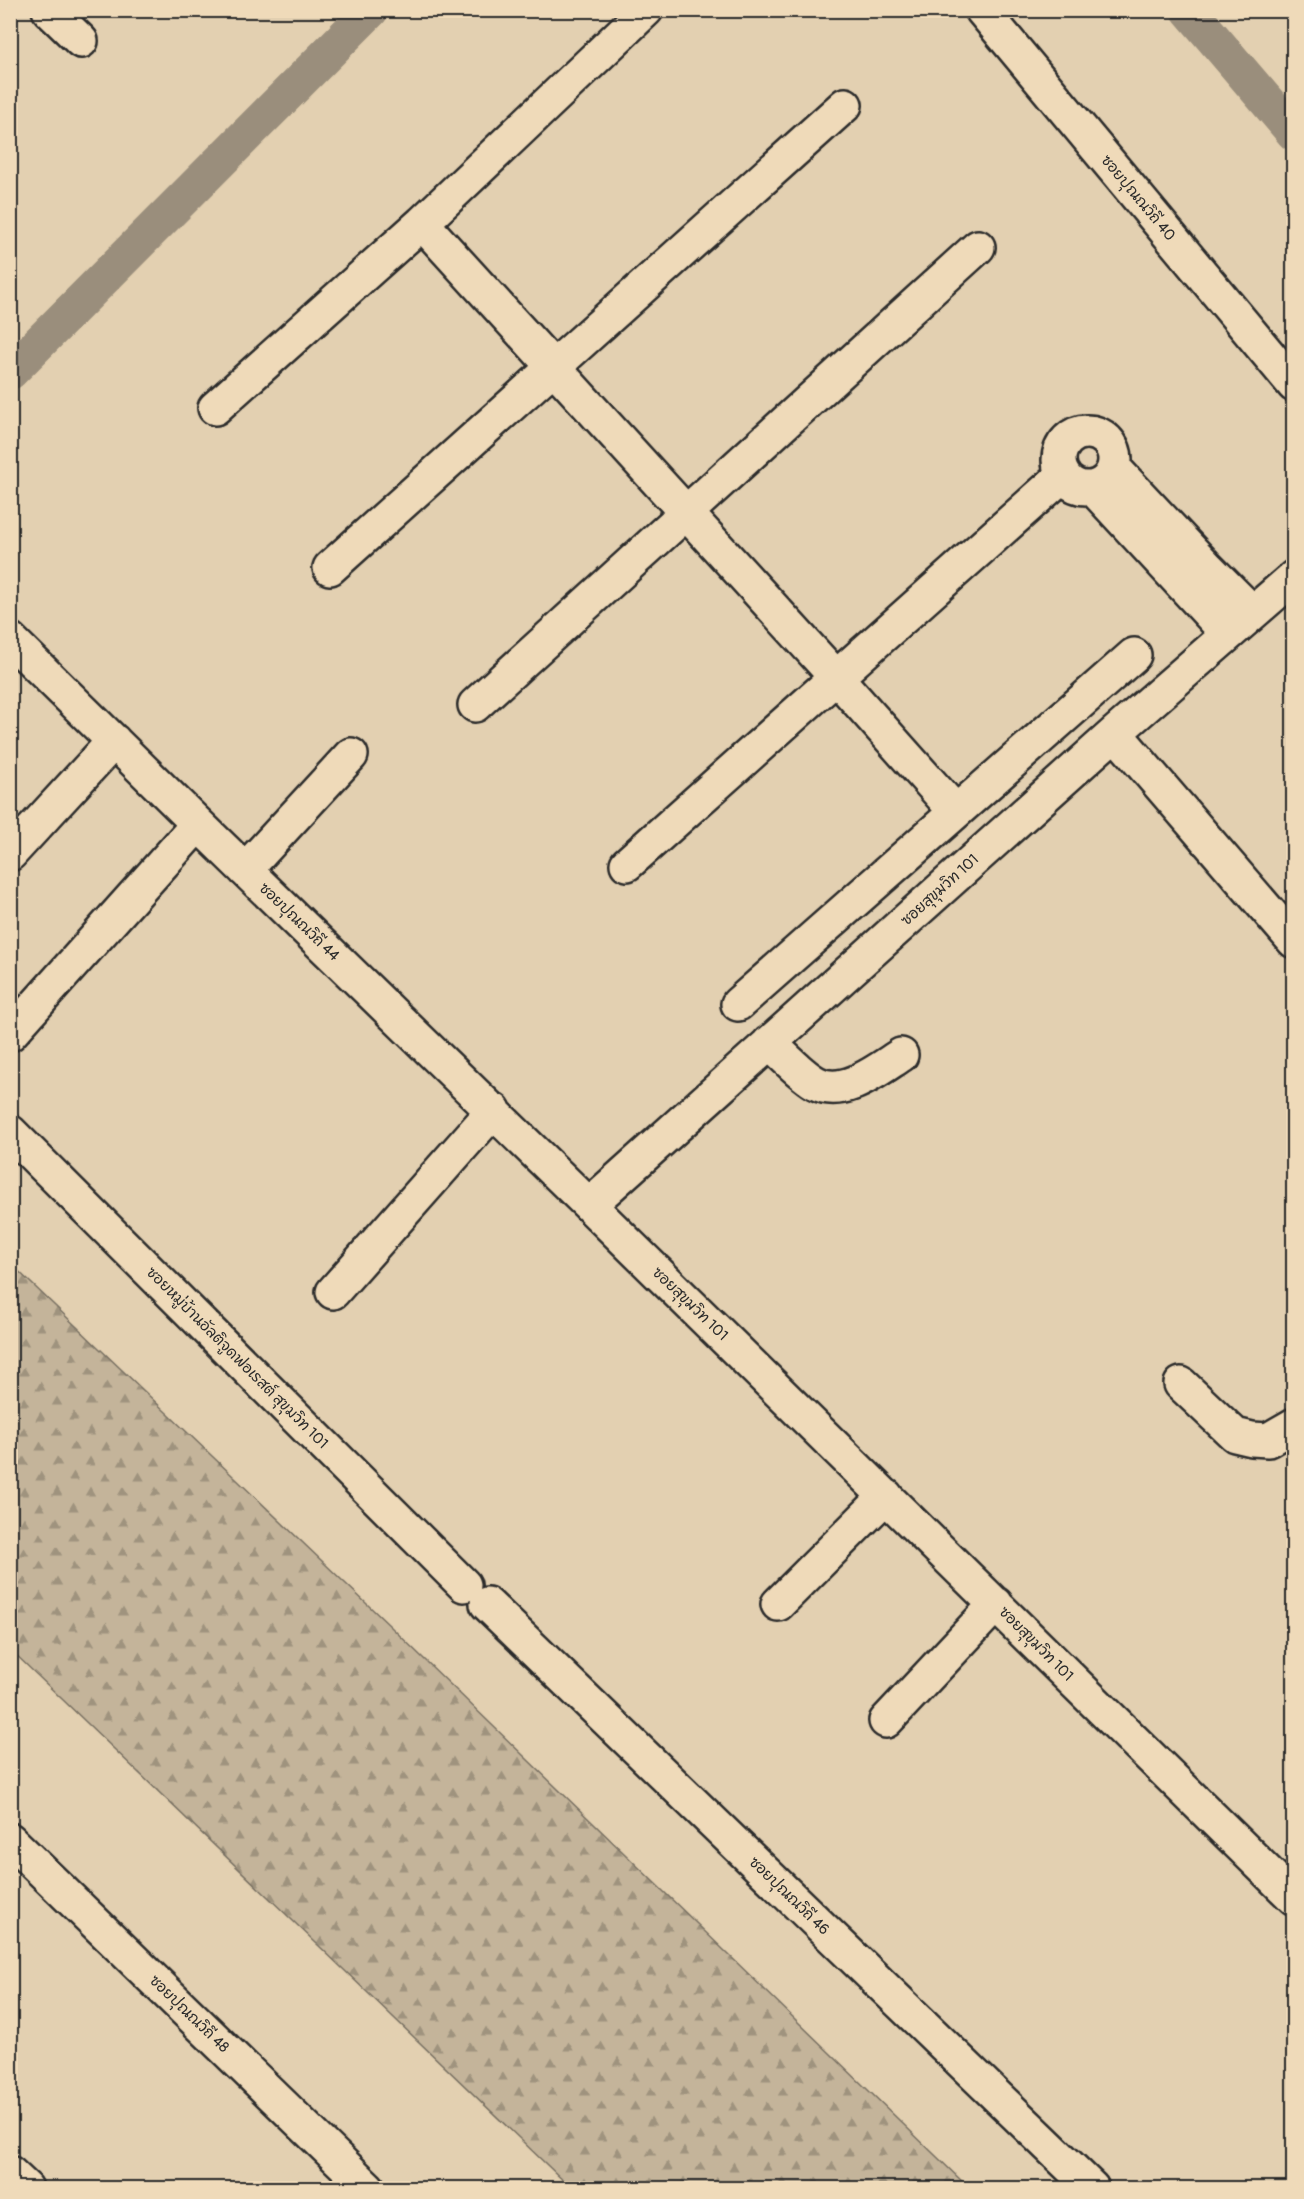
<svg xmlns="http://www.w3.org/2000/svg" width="1304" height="2199" viewBox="0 0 1304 2199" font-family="Pangolin,'Playpen Sans Thai',sans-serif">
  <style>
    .forest { fill: url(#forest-firs); stroke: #787062; stroke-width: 1.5 }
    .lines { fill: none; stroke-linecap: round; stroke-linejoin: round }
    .canal { stroke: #9a8e7b; stroke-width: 36 }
    .minor-casing { stroke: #2b2b2b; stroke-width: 38 }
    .minor { stroke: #efdab9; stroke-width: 33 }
    .labels { text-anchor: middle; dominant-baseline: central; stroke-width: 4.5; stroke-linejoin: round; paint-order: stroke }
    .street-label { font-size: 15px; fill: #2b2b2b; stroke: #efdab9 }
  </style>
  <defs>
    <pattern id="forest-firs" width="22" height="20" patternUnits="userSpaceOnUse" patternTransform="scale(1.5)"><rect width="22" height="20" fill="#c4b49a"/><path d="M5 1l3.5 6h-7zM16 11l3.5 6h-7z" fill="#9f937e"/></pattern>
  </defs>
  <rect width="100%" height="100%" fill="#e3d0b1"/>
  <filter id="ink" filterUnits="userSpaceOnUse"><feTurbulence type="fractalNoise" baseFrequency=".0167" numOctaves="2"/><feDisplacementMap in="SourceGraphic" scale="12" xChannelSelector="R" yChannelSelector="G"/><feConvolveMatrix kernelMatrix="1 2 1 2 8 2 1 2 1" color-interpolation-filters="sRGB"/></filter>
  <g filter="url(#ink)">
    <path class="forest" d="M10,1263L390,1626L969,2188H571L11,1650Z"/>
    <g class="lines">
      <path class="canal" d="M1189,10L1294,133
        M10,372L371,10"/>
      <defs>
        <path id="minor" d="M49,10L81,41
          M982,10L1294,385
          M422,223L836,677L956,812
          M215,408L422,223L646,10
          M1059 460a28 28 0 1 1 56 0a28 28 0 1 1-56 0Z
          M1115,469L1208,568L1252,612
          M1093,488L1228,634
          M330,568L845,105
          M1294,577L1115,733L589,1205L1294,1898
          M10,639L198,824L589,1205
          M475,705L978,247
          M1115,733L1294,941
          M10,854L114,741
          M627,864L1063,475
          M245,870L351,755
          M738,1004L1134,655
          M10,1034L198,824
          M769,1043C782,1054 802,1076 816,1083C844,1098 879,1069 901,1055
          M10,1132L464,1585
          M333,1292L494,1110
          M1181,1384L1235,1435L1252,1439L1268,1440L1294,1425
          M487,1604L1092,2188
          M778,1604L886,1496
          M886,1721L996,1604
          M10,1840L368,2188
          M10,2173L26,2188"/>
      </defs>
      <use href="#minor" class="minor-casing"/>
      <use href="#minor" class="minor"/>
    </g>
  </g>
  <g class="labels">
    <g class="street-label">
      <text transform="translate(1138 198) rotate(50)">ซอยปุณณวิถี 40</text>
      <text transform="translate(940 890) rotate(-42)">ซอยสุขุมวิท 101</text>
      <text transform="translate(299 922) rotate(44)">ซอยปุณณวิถี 44</text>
      <text transform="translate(690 1304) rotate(44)">ซอยสุขุมวิท 101</text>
      <text transform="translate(237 1358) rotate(45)">ซอยหมู่บ้านอัลติจูดฟอเรสต์ สุขุมวิท 101</text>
      <text transform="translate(1036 1644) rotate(45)">ซอยสุขุมวิท 101</text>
      <text transform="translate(789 1896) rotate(44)">ซอยปุณณวิถี 46</text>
      <text transform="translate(189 2014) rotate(44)">ซอยปุณณวิถี 48</text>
    </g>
  </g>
  <rect width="1304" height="2199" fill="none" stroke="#efdab9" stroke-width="36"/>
  <rect x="18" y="18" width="1268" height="2163" fill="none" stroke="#2b2b2b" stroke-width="2" filter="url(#ink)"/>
</svg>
